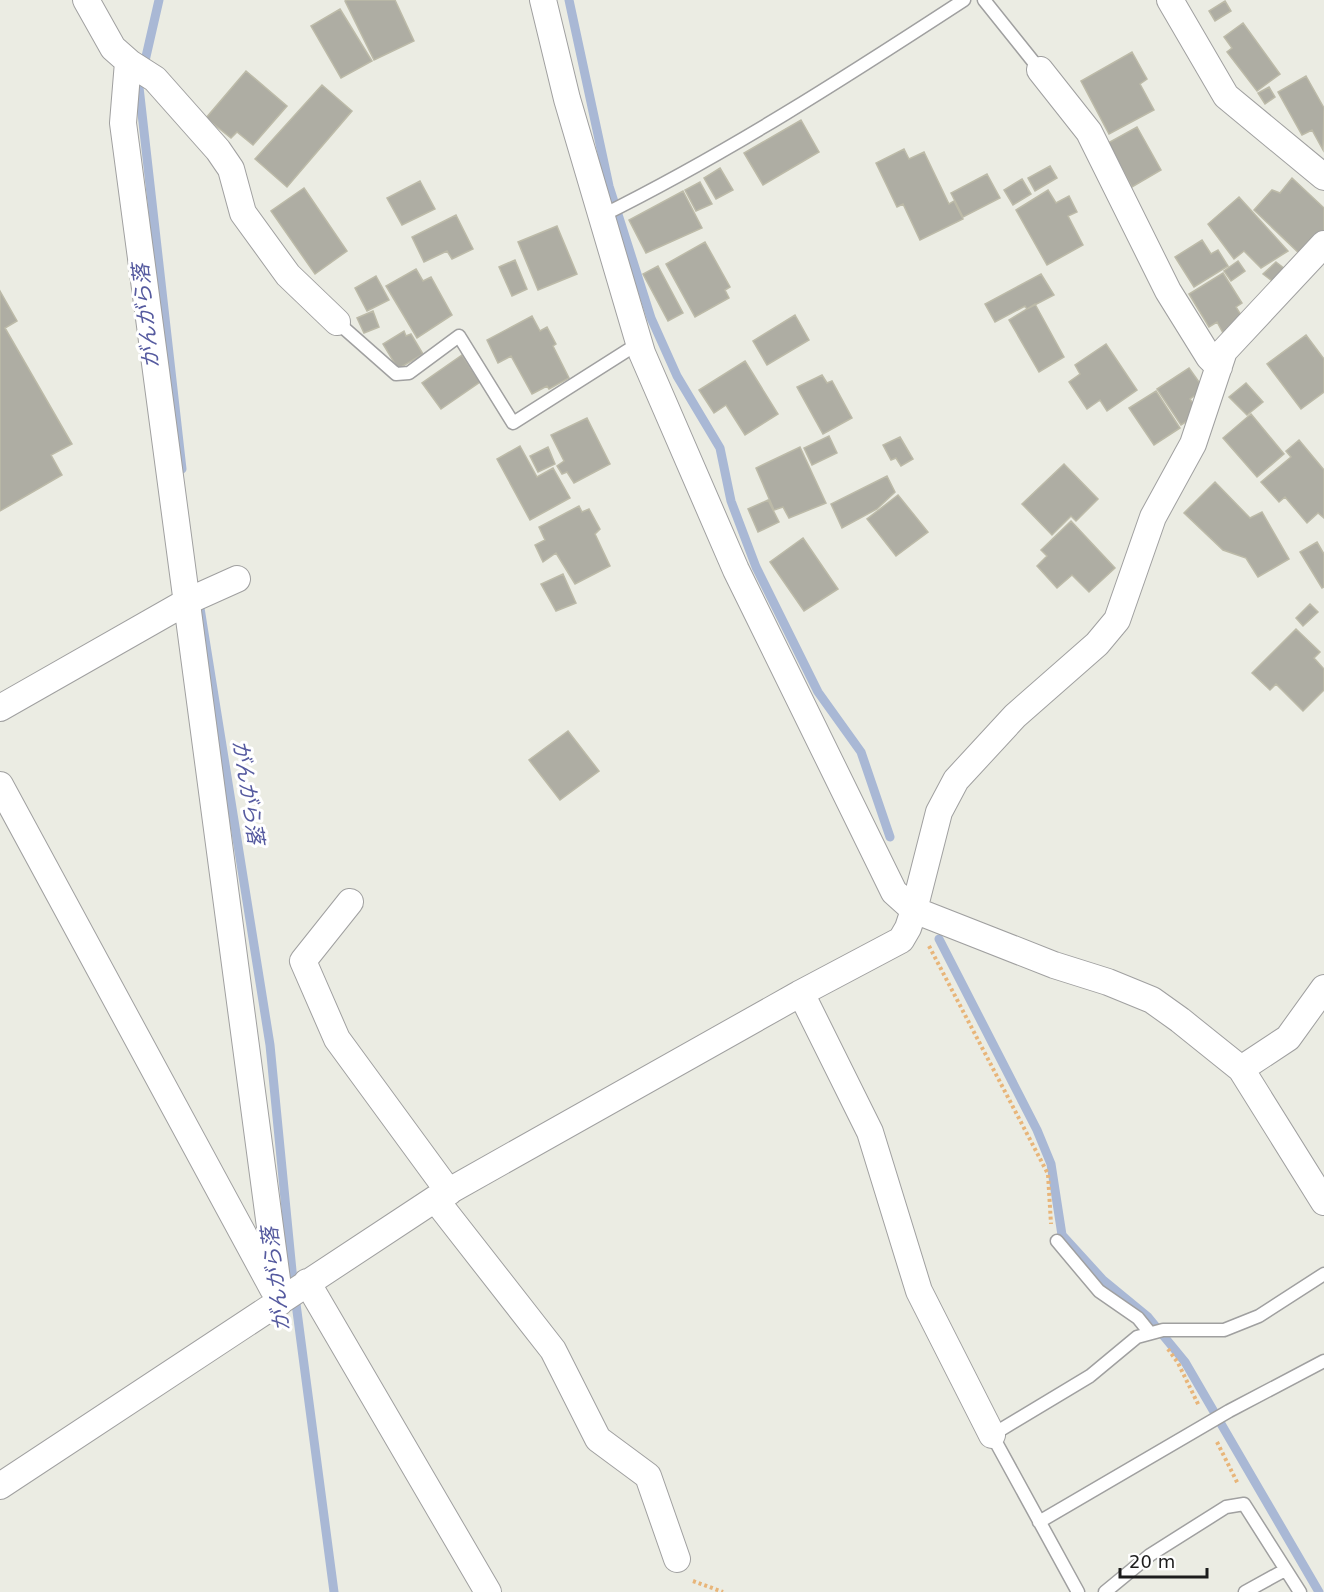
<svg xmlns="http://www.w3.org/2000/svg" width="1324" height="1592" viewBox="0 0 1324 1592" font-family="'DejaVu Sans','Noto Sans JP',sans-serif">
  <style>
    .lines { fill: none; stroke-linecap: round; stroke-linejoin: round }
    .stream { stroke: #a9b8d5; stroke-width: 9 }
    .building { fill: #aeada3; stroke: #bcbaa8; stroke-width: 1.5 }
    .service-casing { stroke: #a0a0a0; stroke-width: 15 }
    .minor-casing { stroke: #a0a0a0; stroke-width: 28 }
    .path { stroke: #e8b579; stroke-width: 4; stroke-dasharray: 3 3; stroke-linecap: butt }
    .service { stroke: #fff; stroke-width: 12 }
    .minor { stroke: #fff; stroke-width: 26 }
    .labels { text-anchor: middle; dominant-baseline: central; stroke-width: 6; stroke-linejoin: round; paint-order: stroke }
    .water-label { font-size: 21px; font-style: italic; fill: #555a9f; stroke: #fff }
  </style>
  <rect width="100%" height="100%" fill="#ebece3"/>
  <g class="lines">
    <path class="stream" d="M159,0L139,87L182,469
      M569,0L609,186L651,318L677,376L720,448L731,501L756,567L818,692L861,752L890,837
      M200,608L270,1045L293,1281L334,1592
      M939,939L1037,1130L1051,1164L1062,1235L1103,1280L1148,1317L1185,1362L1319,1592"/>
  </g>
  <path class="building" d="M347,0H395L414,41L374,60L345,1Z
    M1225,1L1231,11L1215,21L1209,11Z
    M340,9L372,61L341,78L311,26Z
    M1243,23L1280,74L1257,91L1227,52L1232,48L1224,37Z
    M1132,52L1147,79L1140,84L1154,110L1109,134L1081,81Z
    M246,71L287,106L253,145L237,132L231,138L206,118Z
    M1306,76L1324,108L1323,150L1312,130L1302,135L1278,92Z
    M322,85L352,111L287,187L255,159Z
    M1269,87L1275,97L1265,104L1258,93Z
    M801,120L819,152L763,185L744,153Z
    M1137,127L1161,170L1132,187L1108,143Z
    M904,149L909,159L924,152L949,204L954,201L963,219L920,240L903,204L897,207L876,163Z
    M1050,166L1057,178L1035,191L1028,178Z
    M720,168L733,190L716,199L704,178Z
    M987,174L1000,198L963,217L951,193Z
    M1292,178L1324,208V232L1303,257L1254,210L1272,190L1280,193Z
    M1022,179L1031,194L1013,205L1004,190Z
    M420,181L435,209L402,225L387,198Z
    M700,182L712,204L696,211L685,190Z
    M304,188L347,251L315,274L271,211Z
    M1048,190L1056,203L1069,196L1077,212L1068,216L1083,245L1047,265L1016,210Z
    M683,191L702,228L646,253L629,220Z
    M1239,197L1288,251L1261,268L1244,251L1234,259L1208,224Z
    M456,215L473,249L452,259L447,251L424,262L412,237Z
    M557,226L577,274L538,290L518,242Z
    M1202,240L1211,254L1218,250L1228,266L1194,287L1175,257Z
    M705,242L730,287L725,290L729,298L695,317L666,264Z
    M515,260L527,289L512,296L499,267Z
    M1238,261L1245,271L1231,281L1224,271Z
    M1276,262L1289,272L1276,284L1263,274Z
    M658,266L683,313L668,321L643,274Z
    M416,269L423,281L431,277L452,315L417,338L386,286Z
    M1223,273L1242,303L1236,307L1244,320L1223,333L1217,322L1209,327L1189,294Z
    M1041,274L1054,295L1027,309L1025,306L995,322L985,304Z
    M376,276L389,300L367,311L355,288Z
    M0,291L17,321L5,328L72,444L51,455L62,475L0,511Z
    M1035,304L1064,357L1039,372L1009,320Z
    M373,311L379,327L364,333L357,318Z
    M795,315L809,340L767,365L753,341Z
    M532,316L540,331L547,327L556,344L553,346L569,378L549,389L547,386L532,394L511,356L498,363L487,340Z
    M404,331L406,336L411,334L423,354L398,369L383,344Z
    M1306,335L1324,359V392L1301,409L1267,364Z
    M1106,344L1137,390L1107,411L1100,400L1087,409L1069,382L1080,374L1075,365Z
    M462,355L480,382L441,409L422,383Z
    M745,361L778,414L745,435L726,405L714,413L699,390Z
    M1189,368L1204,389L1190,399L1200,413L1181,425L1157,389Z
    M822,375L827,383L832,381L852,418L823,434L797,387Z
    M1246,383L1263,402L1247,415L1229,397Z
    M1156,391L1180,428L1154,445L1129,408Z
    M1251,414L1284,454L1257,477L1223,438Z
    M587,418L610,464L574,483L567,472L562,474L557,466L564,461L551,435Z
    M829,436L837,453L812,465L804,448Z
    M900,437L913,459L901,466L896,458L891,460L883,445Z
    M1299,440L1324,470V518L1318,513L1307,523L1285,497L1279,502L1261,482L1291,457L1286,451Z
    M520,446L537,477L553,468L570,498L530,520L497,459Z
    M548,447L555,464L538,472L530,456Z
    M800,447L826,503L789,518L783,507L774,510L756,468Z
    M1064,464L1098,499L1076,521L1071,516L1052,535L1022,504Z
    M887,476L895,492L877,509L842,528L831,504Z
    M1215,482L1250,518L1262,512L1289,559L1258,577L1246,558L1223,550L1184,513Z
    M898,495L928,532L896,556L867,519Z
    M768,500L779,522L758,532L748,509Z
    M579,506L582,512L589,509L600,529L595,534L610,566L575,584L556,553L543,562L535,545L545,540L539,527Z
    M1071,521L1115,568L1089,592L1072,575L1057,588L1037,566L1047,556L1041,550Z
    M803,538L838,589L804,611L770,562Z
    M1317,542L1324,554V587L1322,588L1300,552Z
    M563,574L576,603L556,611L541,584Z
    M1310,604L1318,612L1303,626L1296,618Z
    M1296,629L1320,652L1314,658L1324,669V690L1303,711L1276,684L1270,690L1252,673Z
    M568,731L599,771L560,800L529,760Z"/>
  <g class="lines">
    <defs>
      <path id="service" d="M984,0L1040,70
        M601,216C728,153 846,77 964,0
        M337,322L396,374L409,373L459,336L513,423L639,343
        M1057,1241L1099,1291L1138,1318L1150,1333
        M1039,1522L1229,1411L1324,1361
        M1078,1592L992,1435L1090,1376L1137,1337L1163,1330H1224L1259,1316L1324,1274
        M1105,1592L1150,1555L1226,1507L1244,1504L1300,1592
        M1245,1592L1285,1570"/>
      <path id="minor" d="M86,0L113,48L130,63L155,79L218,150L231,169L243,213L288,275L337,322
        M543,0L567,99L642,353L736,570L894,892L914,910L1054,965L1108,982L1152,1000L1180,1020L1241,1069L1324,1202
        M1170,0L1226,96L1324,177
        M128,62L123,123L280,1302
        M1040,70L1089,132L1168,291L1209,357L1219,367
        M0,708L188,601L237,579
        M0,785L273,1289
        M350,902L303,961L337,1039L449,1192
        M801,993L870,1132L919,1291L992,1435
        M1241,1069L1288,1038L1324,988
        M435,1199L553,1350L598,1439L648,1476L677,1559
        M307,1282L488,1592
        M0,1486L435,1199L801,993L901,940L908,928L914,910L939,812L956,780L1015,716L1097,644L1117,620L1153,517L1193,444L1224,351L1324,244"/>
    </defs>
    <use href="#service" class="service-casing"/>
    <use href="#minor" class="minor-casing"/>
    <path class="path" d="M929,946L1048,1174L1051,1224
      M1168,1349L1178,1363L1199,1406
      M1217,1442L1238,1484
      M693,1581L723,1592"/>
    <use href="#service" class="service"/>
    <use href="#minor" class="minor"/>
  </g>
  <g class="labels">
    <g class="water-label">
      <text transform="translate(146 316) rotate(-96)">がんがら落</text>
      <text transform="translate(248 792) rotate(81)">がんがら落</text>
      <text transform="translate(276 1279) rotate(-97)">がんがら落</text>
    </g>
  </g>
  <path d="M1120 1568v9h87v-9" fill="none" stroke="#1c1c1c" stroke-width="3"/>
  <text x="1129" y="1568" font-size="18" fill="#1c1c1c" stroke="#ffffff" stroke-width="4.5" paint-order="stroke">20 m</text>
</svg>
